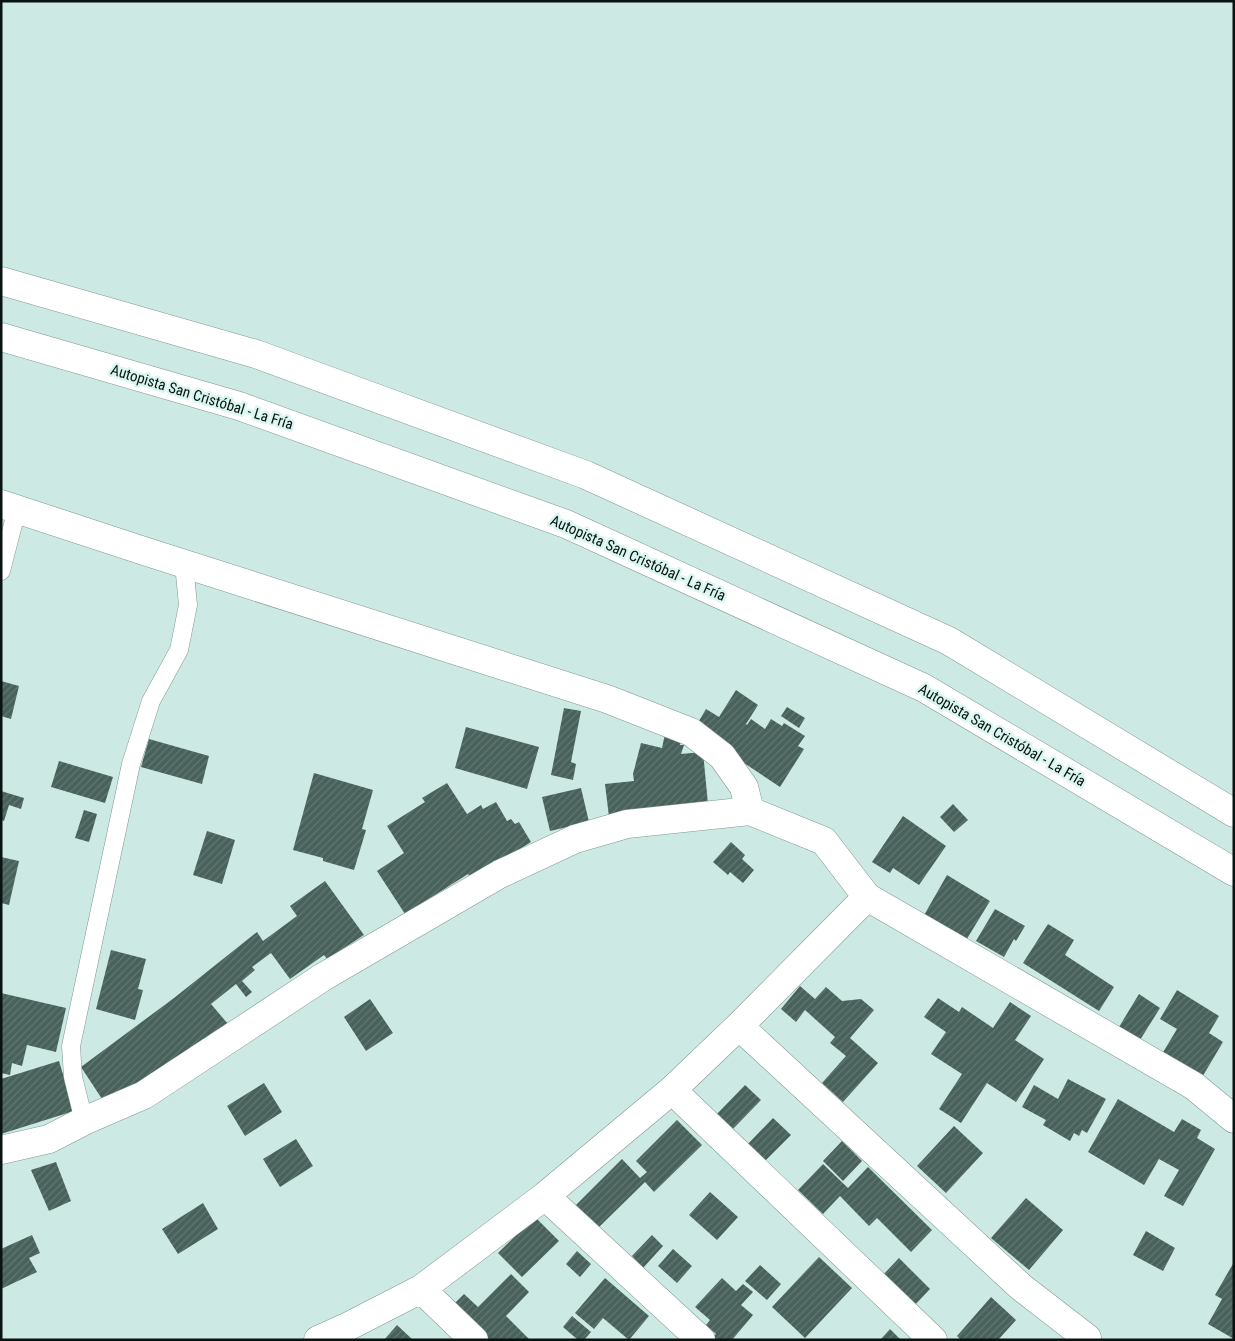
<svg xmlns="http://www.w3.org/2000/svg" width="1235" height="1341" viewBox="0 0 1235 1341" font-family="'Roboto Condensed',sans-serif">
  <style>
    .building { fill: url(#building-hatch) }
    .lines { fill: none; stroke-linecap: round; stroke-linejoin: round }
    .lane-casing { stroke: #7e9892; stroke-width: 19 }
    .street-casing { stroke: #7e9892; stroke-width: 29 }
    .highway-casing { stroke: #7e9892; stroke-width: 29 }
    .lane { stroke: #fff; stroke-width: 18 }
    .street { stroke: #fff; stroke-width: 28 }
    .highway { stroke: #fff; stroke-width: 28 }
    .labels { text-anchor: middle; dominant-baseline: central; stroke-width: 5; stroke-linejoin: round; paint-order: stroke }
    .street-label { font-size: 15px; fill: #091311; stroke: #daf6f0 }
  </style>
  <defs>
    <pattern id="building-hatch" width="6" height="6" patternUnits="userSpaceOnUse" patternTransform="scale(1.25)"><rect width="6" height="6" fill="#48615b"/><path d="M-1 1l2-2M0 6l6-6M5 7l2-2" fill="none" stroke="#637772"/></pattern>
  </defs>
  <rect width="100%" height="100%" fill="#cde9e3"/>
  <path class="building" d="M1,681L19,686L11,719L1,716Z
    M736,690L758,705L746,724L747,725L751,719L765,729L771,719L782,726L784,723L805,736L798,746L804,749L780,787L729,753L696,726L706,709L719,717Z
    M787,707L805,718L799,728L781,716Z
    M564,708L581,711L571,762L576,764L573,780L551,775Z
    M466,727L539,747L527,789L455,768Z
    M665,734L681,737L680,745H684L681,754L703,752L708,804L609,817L605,784L634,781L633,774L641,743L662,748Z
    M149,739L209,756L202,784L141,767Z
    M59,761L113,777L105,803L51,787Z
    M314,773L373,790L362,829L366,830L354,870L323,861V858L293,850Z
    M447,783L467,814L481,805L483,809L496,802L507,821L511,819L515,824L519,822L531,842L471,879L468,874L405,914L377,871L404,853L387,826L425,802L422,798Z
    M581,788L589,822L550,831L542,797Z
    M1,791L24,798L21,809L9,805L4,821L1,820Z
    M953,804L968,820L954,832L940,817Z
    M84,810L97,814L89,842L75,838Z
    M903,816L946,846L919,885L893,868L890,873L872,862Z
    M207,831L235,840L222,884L193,875Z
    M731,842L745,855L742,859L754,870L743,883L730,872L728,875L713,862Z
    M1,857L19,861L9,905L1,903Z
    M947,875L990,901L965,942L923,917Z
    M325,881L364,935L327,959L324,955L290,979L271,953L252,967L255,970L242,981L252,992L246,997L236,984L211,1004L228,1024L106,1105L81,1067L174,998L257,932L263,941L297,916L290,906Z
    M995,909L1025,926L1016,941L1014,939L1004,957L976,941Z
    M1048,924L1074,940L1065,955L1114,987L1099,1011L1023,963Z
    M111,950L146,959L138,989L143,990L135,1020L96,1009Z
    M800,986L815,999L826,987L842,1001L861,999L874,1010L850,1038L878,1063L843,1102L822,1083L846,1056L830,1043L835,1037L805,1010L796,1022L781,1009Z
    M1177,990L1219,1016L1209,1033L1223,1042L1201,1079L1162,1054L1177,1029L1160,1019Z
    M1,993L66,1008L56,1052L27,1045L22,1066L12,1063L10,1075L1,1073Z
    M1139,994L1160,1008L1140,1040L1119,1027Z
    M938,998L959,1012L962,1007L993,1028L1010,1002L1031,1016L1015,1040L1044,1059L1016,1102L987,1083L961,1123L939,1109L962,1074L931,1054L946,1032L924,1017Z
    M370,999L393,1033L366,1051L344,1017Z
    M59,1061L74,1111L1,1134V1079Z
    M1068,1079L1106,1099L1087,1133L1082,1130L1079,1136L1074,1133L1070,1141L1043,1125L1046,1120L1022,1107L1034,1085L1058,1099Z
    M264,1083L282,1112L245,1136L227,1106Z
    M745,1085L761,1100L731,1131L715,1116Z
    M1118,1099L1174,1132L1182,1119L1201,1130L1197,1138L1215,1149L1183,1206L1164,1196L1179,1170L1159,1159L1144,1185L1088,1152Z
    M773,1118L791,1135L762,1164L745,1147Z
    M677,1120L702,1145L654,1192L645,1182L597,1229L575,1206L622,1159L640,1178L647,1172L636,1161Z
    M954,1126L983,1153L946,1193L917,1166Z
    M296,1139L313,1166L280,1187L263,1159Z
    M842,1141L862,1161L843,1181L823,1161Z
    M56,1162L71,1201L49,1211L31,1170Z
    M823,1164L848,1188L868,1167L932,1230L911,1252L877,1218L869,1226L840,1196L823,1214L798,1190Z
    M710,1192L738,1217L717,1240L689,1215Z
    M1026,1198L1063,1230L1029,1270L991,1238Z
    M203,1203L218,1229L178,1254L162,1229Z
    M535,1217L559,1241L522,1277L498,1253Z
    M1146,1231L1175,1248L1163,1271L1133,1255Z
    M32,1235L40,1253L29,1258L37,1272L1,1289V1249Z
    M652,1235L663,1246L643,1268L632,1256Z
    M673,1249L692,1266L677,1283L658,1266Z
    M577,1251L591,1264L580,1277L566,1264Z
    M819,1257L852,1288L805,1338L772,1307Z
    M899,1258L930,1289L914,1306L882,1276Z
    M1234,1262V1339L1208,1324L1222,1299L1215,1295Z
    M760,1265L781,1284L767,1300L745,1281Z
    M511,1274L529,1292L506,1316L530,1340H485L451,1307L464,1294L478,1307Z
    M605,1278L649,1316L629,1340L603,1318L594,1329L575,1313Z
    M722,1278L736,1291L743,1284L753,1292L741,1305L753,1315L732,1340H715L712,1338L716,1334L706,1325L710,1320L695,1307Z
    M991,1297L1016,1320L998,1340H961L957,1336Z
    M572,1316L591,1332L584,1340H578L563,1327Z
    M397,1325L413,1340H384Z
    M890,1329L901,1340H880Z"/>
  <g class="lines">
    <defs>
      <path id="lane" d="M1,571L17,509
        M84,1121L73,1077L71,1046L131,764L151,701L179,650L188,605L184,564"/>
      <path id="street" d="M1,504L144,551L607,699L691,732L722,756L744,787L750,811
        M739,1026L1021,1287L1087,1338
        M672,1090L933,1340
        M1,1150L49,1139L84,1121L144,1095L323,977L500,874L575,839L627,824L750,811L824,841L867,897L1194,1086L1234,1119
        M545,1196L701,1340
        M421,1289L474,1340
        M318,1340L349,1326L421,1289L545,1196L672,1090L739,1026L867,897"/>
      <path id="highway" d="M1,281L256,354L586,475L949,641L1234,813
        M1,337L239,406L566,524L924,688L1234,872"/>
    </defs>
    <use href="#lane" class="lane-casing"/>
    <use href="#street" class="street-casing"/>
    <use href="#highway" class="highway-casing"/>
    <use href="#lane" class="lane"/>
    <use href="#street" class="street"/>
    <use href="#highway" class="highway"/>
  </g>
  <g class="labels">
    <g class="street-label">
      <text transform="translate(202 397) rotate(17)">Autopista San Cristóbal - La Fría</text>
      <text transform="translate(638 558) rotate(24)">Autopista San Cristóbal - La Fría</text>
      <text transform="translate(1002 735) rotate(30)">Autopista San Cristóbal - La Fría</text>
    </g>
  </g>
  <rect width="1235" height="1341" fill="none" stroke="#091311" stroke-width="5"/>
</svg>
